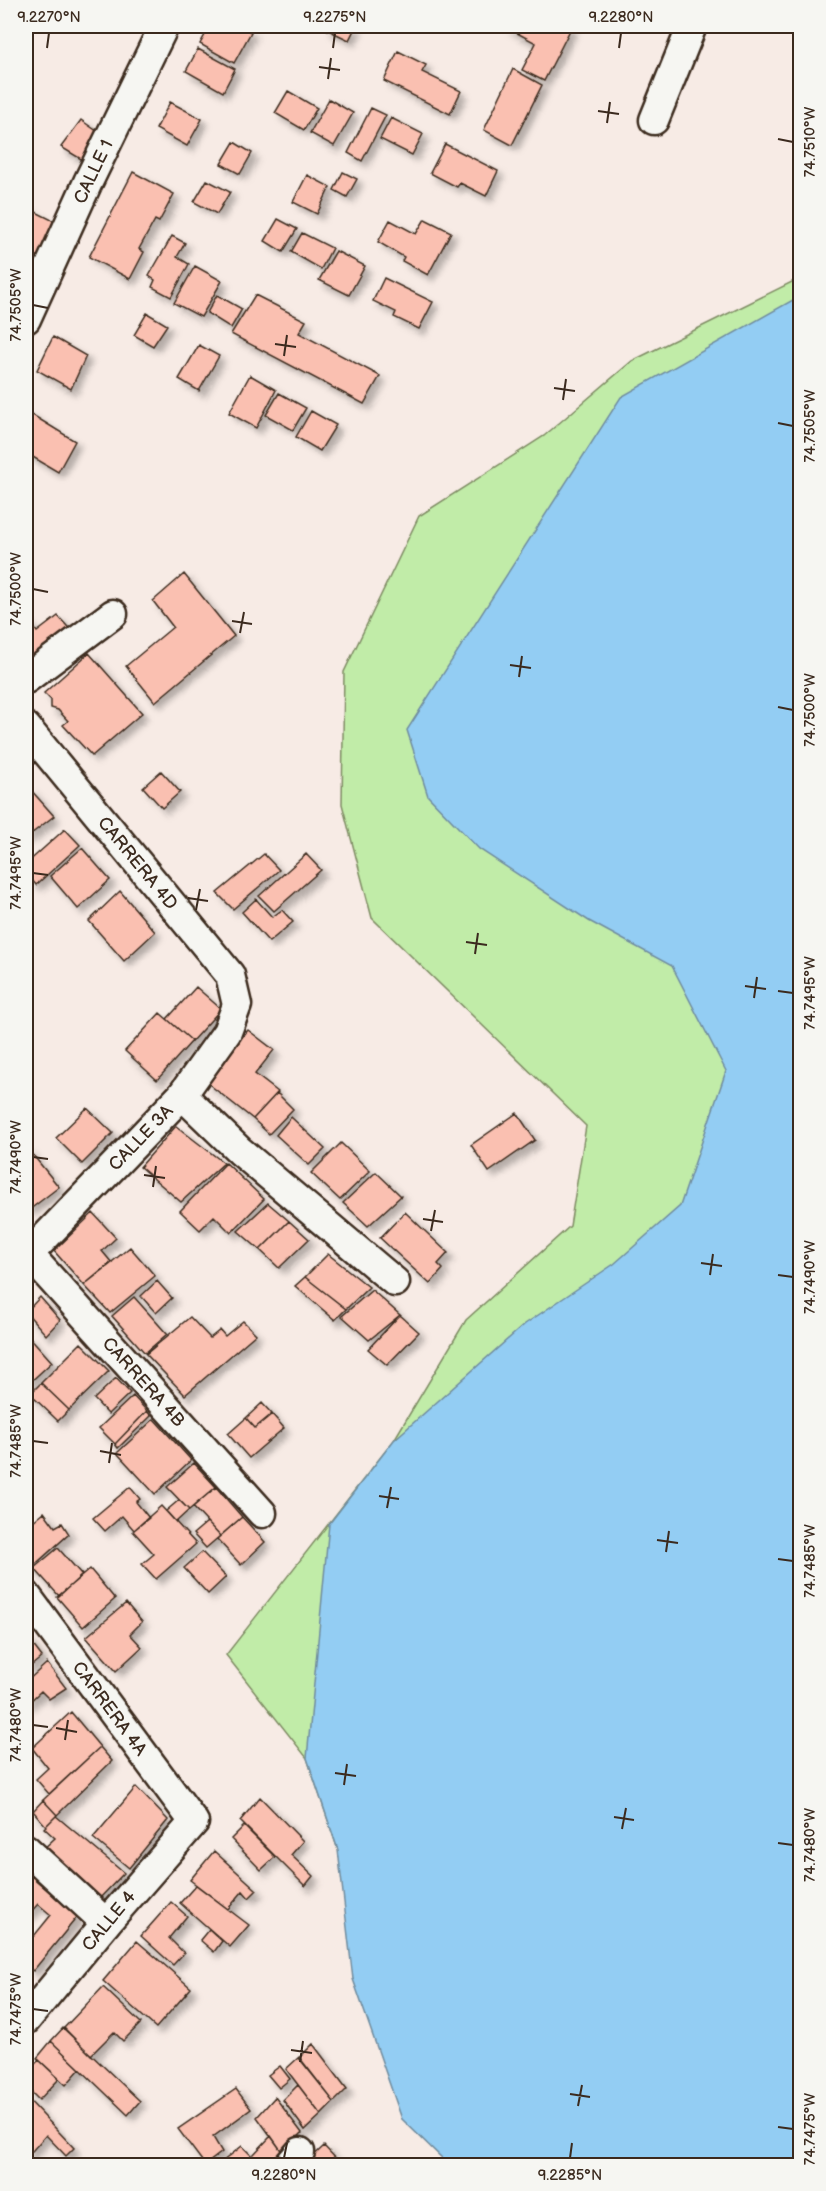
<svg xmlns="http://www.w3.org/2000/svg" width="826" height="2191" viewBox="0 0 826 2191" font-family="'Balsamiq Sans',sans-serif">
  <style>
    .green { fill: #c1eca8; stroke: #7e8b63; stroke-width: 1.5 }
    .water { fill: #93cdf3; stroke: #708c9e; stroke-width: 1.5 }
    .building { fill: #fac0b1; stroke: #3b2a1e; stroke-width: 1.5; filter: url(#shadow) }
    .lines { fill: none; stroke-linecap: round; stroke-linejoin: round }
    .street-casing { stroke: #3b2a1e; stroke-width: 33 }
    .street { stroke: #f6f6f2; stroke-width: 28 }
    .ticks { fill: none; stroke: #3b2a1e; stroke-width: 2 }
    .labels { text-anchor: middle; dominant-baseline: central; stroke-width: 4.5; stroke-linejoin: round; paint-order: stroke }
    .street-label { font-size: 18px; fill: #3b2a1e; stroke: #f6f6f2 }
    .neatline { fill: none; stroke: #3b2a1e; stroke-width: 2 }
    .ticks-label { font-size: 15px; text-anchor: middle; fill: #3b2a1e }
  </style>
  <defs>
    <filter id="shadow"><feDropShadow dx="5.5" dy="5.5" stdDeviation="3" flood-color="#0004"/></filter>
  </defs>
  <rect width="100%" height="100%" fill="#f7ebe5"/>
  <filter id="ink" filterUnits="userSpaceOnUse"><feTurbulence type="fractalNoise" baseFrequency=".0167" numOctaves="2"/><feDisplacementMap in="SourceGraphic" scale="12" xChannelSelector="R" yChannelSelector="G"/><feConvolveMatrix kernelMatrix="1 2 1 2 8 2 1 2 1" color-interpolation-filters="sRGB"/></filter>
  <g filter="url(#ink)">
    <path class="green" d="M800,278V2165L338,1850L307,1758L226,1655L394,1440L466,1320L570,1226L586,1126L372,918L342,804L344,672L419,516L544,436L632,361Z"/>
    <path class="water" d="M800,296V2165H456L444,2160L402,2119L353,1979L338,1850L307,1758L329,1524L394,1440L525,1324L614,1264L680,1206L726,1071L672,966L589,921L479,849L428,796L407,730L621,397Z"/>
    <path class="building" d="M210,26H240L251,32L234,63L200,44Z
      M327,26H356L349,40L326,29Z
      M504,26H572L544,81L522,70L536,43Z
      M198,49L235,69L223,92L186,71Z
      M398,51L426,65L422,72L461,91L450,114L384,81Z
      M513,69L542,85L512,145L484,130Z
      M288,91L317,108L304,130L275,113Z
      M329,99L353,113L334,146L310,133Z
      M170,102L202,119L187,146L156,129Z
      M371,108L386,115L362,161L348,153Z
      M391,118L423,134L412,155L380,139Z
      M81,120L101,134L86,162L61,147Z
      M234,142L252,153L240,174L221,164Z
      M445,144L498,171L486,196L460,183L457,187L430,173Z
      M133,172L174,194L159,222L155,220L139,249L144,252L130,279L89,257Z
      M343,172L357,179L347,197L334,190Z
      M307,175L330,187L317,214L293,202Z
      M207,180L230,192L217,214L194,202Z
      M26,207L62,225L37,281L26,275Z
      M278,219L297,229L283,252L265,241Z
      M425,219L451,232L428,275L402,261L404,257L378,242L390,220L416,234Z
      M302,233L332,248L321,269L291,252Z
      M172,236L185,243L177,257L189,264L171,297L152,287L155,280L149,276Z
      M336,251L365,266L349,295L319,280Z
      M195,266L222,281L201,317L174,303Z
      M384,278L433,302L419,329L394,317L396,312L373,301Z
      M217,295L242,309L231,328L207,313Z
      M255,295L306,321L299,333L380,376L364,404L231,334Z
      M147,313L167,325L153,346L134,335Z
      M53,337L86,356L71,389L37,370Z
      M199,345L219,356L199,391L179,379Z
      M250,375L276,390L256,428L229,413Z
      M279,393L306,408L293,430L266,415Z
      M26,411L75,441L58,472L26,453Z
      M311,411L336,425L320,451L296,437Z
      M184,574L234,636L155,702L126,666L173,627L153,601Z
      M58,616L75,635L26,676V622L28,620L37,632Z
      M89,653L142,713L92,756L63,725L68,721L58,710L51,708V700L44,693Z
      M161,771L180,792L162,808L143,787Z
      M30,789L54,816L26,838V793Z
      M65,829L80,845L36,885L26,873V864Z
      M82,848L110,880L78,909L50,876Z
      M264,854L279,870L233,909L217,893Z
      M306,854L321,870L274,911L259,896Z
      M120,891L155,932L124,961L89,921Z
      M256,899L272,917L282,910L293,922L269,942L242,912Z
      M196,987L221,1009L192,1041L167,1019Z
      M160,1013L192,1041L157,1080L125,1051Z
      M248,1030L274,1050L255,1074L278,1092L253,1119L206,1082Z
      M277,1093L293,1109L269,1134L253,1119Z
      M87,1108L113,1133L82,1164L56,1138Z
      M517,1113L535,1140L489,1172L471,1145Z
      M291,1117L325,1149L309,1165L276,1135Z
      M176,1126L224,1163L181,1202L140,1167Z
      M341,1143L370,1171L340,1200L311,1173Z
      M28,1149L59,1187L29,1210L26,1206V1151Z
      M226,1163L264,1199L231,1233L214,1216L200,1230L180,1211Z
      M376,1172L401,1196L368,1226L343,1203Z
      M268,1203L289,1221L260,1250L238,1231Z
      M405,1212L448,1253L438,1264L443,1269L430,1284L380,1238Z
      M93,1213L116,1238L102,1251L112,1263L84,1285L54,1251Z
      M289,1221L309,1239L279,1268L260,1250Z
      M130,1247L155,1276L110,1313L84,1285Z
      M328,1254L369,1287L346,1309L305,1277Z
      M305,1277L346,1309L335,1320L295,1286Z
      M157,1281L172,1298L156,1313L141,1296Z
      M372,1290L400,1315L369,1340L342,1316Z
      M40,1297L60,1320L46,1335L26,1312Z
      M134,1297L167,1334L145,1353L112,1316Z
      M400,1315L419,1332L387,1365L368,1349Z
      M190,1317L210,1338L220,1330L225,1336L243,1321L256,1334L185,1395L146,1354Z
      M28,1335L52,1362L26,1386V1338Z
      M81,1343L109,1371L69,1410L41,1383Z
      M116,1378L130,1393L108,1414L94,1399Z
      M41,1383L69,1410L58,1421L30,1394Z
      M133,1396L147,1411L115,1444L99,1428Z
      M262,1403L272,1414L255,1428L246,1418Z
      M147,1411L151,1416L118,1448L115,1444Z
      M272,1414L284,1428L249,1458L228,1434L246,1418L255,1428Z
      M154,1419L191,1460L155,1494L117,1453Z
      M194,1463L216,1487L189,1510L167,1487Z
      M130,1487L140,1499L136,1502L149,1518L134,1530L122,1516L105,1531L93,1518Z
      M216,1487L242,1517L220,1536L193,1507Z
      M179,1500L189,1510L176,1522L166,1511Z
      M161,1506L196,1544L156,1579L142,1564L154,1554L133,1531Z
      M44,1512L55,1527L62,1523L69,1534L30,1569L26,1563V1527Z
      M242,1517L265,1542L241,1565L217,1539Z
      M207,1522L220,1536L206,1548L193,1534Z
      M58,1548L82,1575L59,1596L34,1568Z
      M202,1552L226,1577L208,1594L184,1568Z
      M90,1569L115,1599L83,1627L57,1597Z
      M126,1603L142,1622L130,1634L142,1647L116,1671L86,1637Z
      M26,1636L42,1657L26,1670Z
      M47,1663L66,1688L49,1699L41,1691L26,1705V1682Z
      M71,1712L100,1747L49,1794L36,1779L48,1768L32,1748Z
      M100,1747L112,1761L57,1815L43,1800Z
      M136,1787L168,1820L129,1868L93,1838Z
      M260,1797L303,1841L291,1855L313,1876L305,1886L240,1821Z
      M43,1800L57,1815L46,1826L33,1811Z
      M56,1816L124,1873L98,1900L42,1850L55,1838L44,1828Z
      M244,1826L275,1857L261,1870L231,1839Z
      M214,1851L257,1890L249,1898L243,1891L228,1909L190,1880Z
      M31,1876L78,1916L33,1971L26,1965V1938L30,1932L34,1936L51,1915L38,1904L28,1915L26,1913V1883Z
      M196,1885L249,1925L230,1947L180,1903Z
      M171,1902L187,1916L169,1938L184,1953L173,1965L141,1936Z
      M209,1929L222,1941L214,1952L200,1940Z
      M137,1941L191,1988L156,2028L103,1981Z
      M103,1987L141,2023L123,2041L114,2032L91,2055L64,2028Z
      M63,2028L140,2101L128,2115L51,2041Z
      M51,2041L80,2069L66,2085L37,2058Z
      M313,2044L347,2089L334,2102L299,2058Z
      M299,2057L334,2102L321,2115L286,2069Z
      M39,2060L59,2079L39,2100L26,2087V2073Z
      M280,2066L290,2079L279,2088L268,2075Z
      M298,2085L321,2115L305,2130L283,2100Z
      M236,2089L251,2109L213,2137L222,2152L205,2165L178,2129Z
      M26,2097L74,2148L66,2156L46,2135L26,2158Z
      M275,2097L302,2133L283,2153L257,2117Z
      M271,2136L283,2153L272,2166H217L242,2146L252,2156Z
      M324,2146L343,2166H308L306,2163Z"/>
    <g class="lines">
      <defs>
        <g id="street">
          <path d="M654,120L692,26"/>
          <path id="s1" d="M26,319L88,182L164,26"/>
          <path d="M26,679L113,614"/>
          <path id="s2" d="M26,727L230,975L237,1005L227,1032L182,1095L26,1257"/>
          <path d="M182,1095L240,1151L395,1282"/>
          <path id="s3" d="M26,1251L262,1513"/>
          <path id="s4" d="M26,1595L194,1822L106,1923L26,2020"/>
          <path d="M26,1849L106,1923"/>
          <path d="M288,2166L300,2152"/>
        </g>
      </defs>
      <use href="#street" class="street-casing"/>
      <use href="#street" class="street"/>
    </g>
  </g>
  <path class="ticks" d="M47,48L49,33M333,48L335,33M619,48L621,33M319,67L340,70M328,79L331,58M598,111L619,114M607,123L610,102M778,139L793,142M33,305L48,308M275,344L296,347M284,356L287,335M554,388L575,391M563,400L566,379M778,423L793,426M33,589L48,592M232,621L252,624M240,633L244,612M510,665L531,668M519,677L522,656M778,707L793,710M33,873L48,875M188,898L208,901M196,910L200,889M466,942L487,945M475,954L478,933M745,986L766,989M778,991L793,993M754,998L757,977M33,1157L48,1159M144,1175L165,1178M153,1187L156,1166M423,1219L443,1222M431,1231L435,1210M701,1263L722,1266M710,1275L713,1254M778,1275L793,1277M33,1441L48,1443M100,1451L121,1455M109,1463L112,1443M379,1496L399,1499M387,1508L391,1487M657,1540L678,1543M666,1552L669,1531M778,1559L793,1561M33,1725L48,1727M56,1728L77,1732M65,1740L68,1720M335,1773L356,1776M344,1785L347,1764M614,1817L634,1820M622,1829L626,1808M778,1843L793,1845M33,2009L48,2011M291,2050L312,2053M300,2062L303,2041M570,2094L590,2097M578,2106L582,2085M778,2127L793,2129M284,2158L287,2143M570,2158L572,2143"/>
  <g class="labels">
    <g class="street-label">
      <text stroke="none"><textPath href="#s1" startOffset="162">CALLE 1</textPath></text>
      <text stroke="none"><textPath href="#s2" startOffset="176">CARRERA 4D</textPath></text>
      <text transform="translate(141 1138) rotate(-46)">CALLE 3A</text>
      <text stroke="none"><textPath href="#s3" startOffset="176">CARRERA 4B</textPath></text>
      <text stroke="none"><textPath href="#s4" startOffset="141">CARRERA 4A</textPath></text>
      <text transform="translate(109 1921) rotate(-50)">CALLE 4</text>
    </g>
  </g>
  <rect width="826" height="2191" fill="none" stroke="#f6f6f2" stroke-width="66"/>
  <rect x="33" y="33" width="760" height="2125" class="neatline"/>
  <g class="ticks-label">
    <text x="49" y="22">9.2270°N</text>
    <text x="335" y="22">9.2275°N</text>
    <text x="621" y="22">9.2280°N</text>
    <text transform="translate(810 142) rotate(-90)" y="5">74.7510°W</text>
    <text transform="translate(16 305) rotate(-90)" y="5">74.7505°W</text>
    <text transform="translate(810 426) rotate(-90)" y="5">74.7505°W</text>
    <text transform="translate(16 589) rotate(-90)" y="5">74.7500°W</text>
    <text transform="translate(810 710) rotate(-90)" y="5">74.7500°W</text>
    <text transform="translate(16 873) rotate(-90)" y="5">74.7495°W</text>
    <text transform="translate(810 993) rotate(-90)" y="5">74.7495°W</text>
    <text transform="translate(16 1157) rotate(-90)" y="5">74.7490°W</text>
    <text transform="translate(810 1277) rotate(-90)" y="5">74.7490°W</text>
    <text transform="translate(16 1441) rotate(-90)" y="5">74.7485°W</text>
    <text transform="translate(810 1561) rotate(-90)" y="5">74.7485°W</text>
    <text transform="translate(16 1725) rotate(-90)" y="5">74.7480°W</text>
    <text transform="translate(810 1845) rotate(-90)" y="5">74.7480°W</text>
    <text transform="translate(16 2009) rotate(-90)" y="5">74.7475°W</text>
    <text transform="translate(810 2129) rotate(-90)" y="5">74.7475°W</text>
    <text x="284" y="2180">9.2280°N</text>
    <text x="570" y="2180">9.2285°N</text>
  </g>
</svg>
